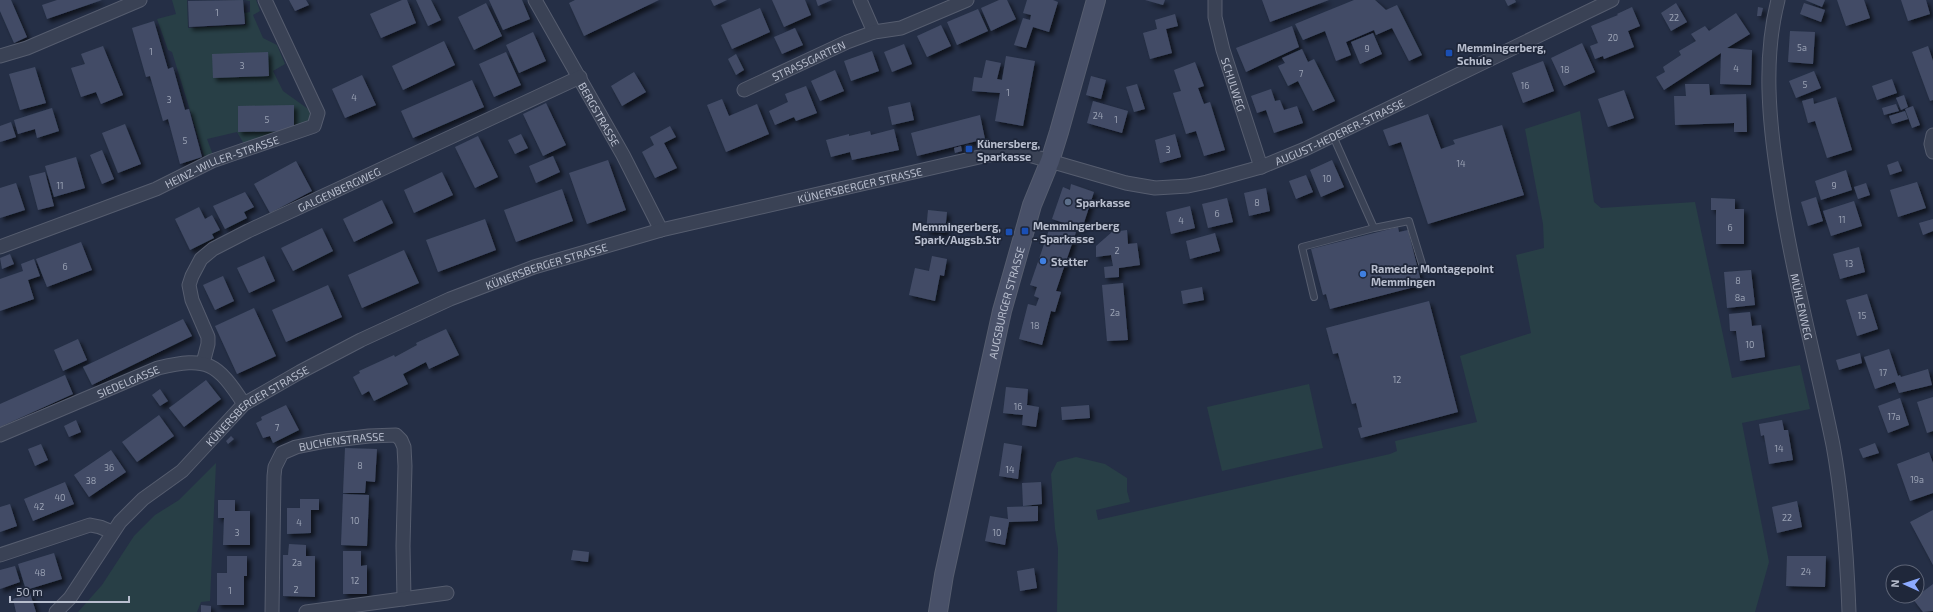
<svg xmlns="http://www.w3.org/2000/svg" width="1933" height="612" viewBox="0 0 1933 612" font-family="'Exo 2',sans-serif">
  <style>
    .green { fill: #283f46 }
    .building { fill: #424c66; filter: url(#shadow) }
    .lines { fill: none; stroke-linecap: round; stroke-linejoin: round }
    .lane-casing { stroke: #565d6f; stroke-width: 8 }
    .street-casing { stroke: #565d6f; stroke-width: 15 }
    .secondary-casing { stroke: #565d6f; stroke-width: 20 }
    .lane { stroke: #3a4255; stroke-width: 6 }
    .street { stroke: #3a4255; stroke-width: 13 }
    .secondary { stroke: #485068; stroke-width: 18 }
    .transit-dot { fill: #1a4fb4; stroke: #1f273a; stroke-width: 1.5 }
    .service-dot { fill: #5c6f8a; stroke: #1f273a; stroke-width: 1.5 }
    .shop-dot { fill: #3f7fe0; stroke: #1f273a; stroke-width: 1.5 }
    .labels { text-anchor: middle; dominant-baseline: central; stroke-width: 3.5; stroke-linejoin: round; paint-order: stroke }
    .number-label { font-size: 9px; fill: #9aa2b4 }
    .poi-label { font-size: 11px; font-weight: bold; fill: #b8bece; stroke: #1f273a; text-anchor: start }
    .street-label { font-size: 11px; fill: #b8bece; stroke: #1f273a }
  </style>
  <defs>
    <filter id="shadow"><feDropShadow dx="3.5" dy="3.5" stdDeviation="2" flood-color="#0009"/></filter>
  </defs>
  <rect width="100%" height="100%" fill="#252f46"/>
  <path class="green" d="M172,0H187L188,28L246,25L245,13L250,12V1L245,0H256L260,11L253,15L263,38L277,45L285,64L273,71L283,91L311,111L309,125L244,144L237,132L207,139L213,155L205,159L172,52L168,50L157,19L176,14Z
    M1580,111L1594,202L1601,208L1695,202L1732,378L1800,365L1810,409L1742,423L1769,562L1755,612H1057L1058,548L1055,529L1051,474L1057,462L1076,457L1105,464L1127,478V491L1130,502L1096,510L1098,520L1390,454L1397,451L1395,441L1477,422L1460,356L1531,333L1516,255L1544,248L1543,224L1525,129Z
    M1309,384L1323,448L1222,471L1207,407Z
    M216,463L210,601L201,602L197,612H78L102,585L134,536L155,515L179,500Z"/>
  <path class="building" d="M0,0H11L27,37L14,43L0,11Z
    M57,0H102L47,19L42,5Z
    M243,0L245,24L189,27L188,1Z
    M289,0H306L309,5L295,11Z
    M402,0H407L416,23L381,38L370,14Z
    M416,0H431L441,20L428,26Z
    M489,0H522L530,19L503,30Z
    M575,0H659L584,36L569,3Z
    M711,0H727L714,6Z
    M772,0H805L811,15L784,27Z
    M816,0H832L818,6Z
    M999,0H1007L1016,19L991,31L981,8Z
    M1027,0H1053L1058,2L1049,32L1033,27L1026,48L1014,45L1023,18L1030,20L1031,15L1023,13Z
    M1145,0H1165L1163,5Z
    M1262,0H1329L1270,22Z
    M1354,0H1375L1386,10L1397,5L1422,55L1409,61L1392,28L1376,35L1374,30L1346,42L1351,55L1336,61L1325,31L1303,40L1295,24Z
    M1505,0H1515L1516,2L1508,6Z
    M1805,0H1825L1822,7Z
    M1837,0H1864L1870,18L1846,26Z
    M1901,0H1926L1930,14L1908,21Z
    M486,3L502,36L474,50L458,17Z
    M1676,3L1687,22L1671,31L1661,13Z
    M1804,3L1825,10L1821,22L1800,14Z
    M1632,7L1640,26L1628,31L1634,47L1604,59L1603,56L1595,59L1590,46L1598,43L1591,26L1618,15L1617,14Z
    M1758,7L1763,8L1761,16H1757Z
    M760,8L770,32L732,49L721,25Z
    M978,9L988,31L957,45L947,22Z
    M1736,13L1750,34L1727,48L1752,50L1751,85L1720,84L1721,53L1664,90L1656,77L1665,72L1663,67L1681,55L1679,51L1696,41L1691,34L1705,26L1709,31Z
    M1175,14L1178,26L1166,29L1172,53L1150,59L1143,33L1157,29L1155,20Z
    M154,21L168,69L173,67L185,110L189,109L202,157L180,164L168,119L163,121L150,76L146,77L132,28Z
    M941,25L951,46L927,57L917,36Z
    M1292,26L1299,47L1246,72L1236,48Z
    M795,28L803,45L782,54L774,37Z
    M1790,31L1815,32L1813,64L1788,62Z
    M533,32L546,61L519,73L506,45Z
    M1373,33L1382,54L1360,64L1351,42Z
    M444,41L455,65L403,90L392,66Z
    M1582,43L1595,72L1564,86L1551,58Z
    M904,44L912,64L892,72L884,52Z
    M103,46L123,95L101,104L96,92L81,97L71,68L85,64L81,54Z
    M1928,46L1933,61V100L1930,101L1912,52Z
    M1302,49L1308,62L1314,59L1335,101L1313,111L1298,81L1288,86L1278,66L1285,63L1282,58Z
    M872,51L879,71L851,81L844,61Z
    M268,52L269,76L213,78L212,54Z
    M506,52L521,85L494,97L479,64Z
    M736,54L744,70L736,75L728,59Z
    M1006,56L1035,61L1023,126L995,121L1000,93L972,91L974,77L982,78L986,60L1001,63L997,79L1002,80Z
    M1543,61L1554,91L1523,103L1512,73Z
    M1195,62L1204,86L1198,88L1204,104L1210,102L1225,150L1204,156L1196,131L1186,134L1173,93L1181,91L1174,70Z
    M35,67L46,103L20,110L9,74Z
    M835,70L844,91L820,101L811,81Z
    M1814,71L1821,88L1796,98L1789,81Z
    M634,72L646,92L622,106L611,86Z
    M362,75L376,105L345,118L332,89Z
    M1091,76L1106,80L1101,99L1086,95Z
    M1892,79L1897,93L1877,100L1872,86Z
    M472,80L484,107L413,138L401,111Z
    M1137,84L1145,109L1134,112L1126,87Z
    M1685,84H1709L1710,95L1746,94L1747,132H1734V123L1675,125L1674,96H1686Z
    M806,86L817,113L796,121L794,117L775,125L769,111L788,102L785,94Z
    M1271,89L1275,101L1280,100L1284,110L1297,106L1303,123L1274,133L1266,110L1257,113L1251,96Z
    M1624,90L1634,118L1608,127L1598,99Z
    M1904,95L1908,107L1901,110L1896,98Z
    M1836,97L1852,150L1827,158L1815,121L1808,123L1802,101L1813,98L1814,104Z
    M722,99L729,116L757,104L769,134L726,152L707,105Z
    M1093,101L1128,111L1122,133L1087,123Z
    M910,102L914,120L892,125L888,107Z
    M546,103L566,145L543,156L523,114Z
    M1896,104L1899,111L1884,115L1882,108Z
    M294,105V131L238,132V106Z
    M1913,106L1920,125L1912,128L1905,109Z
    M52,108L59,131L37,138L35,129L18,134L14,120Z
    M1905,111L1908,119L1892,124L1889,116Z
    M1428,114L1441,149L1455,144L1453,140L1502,125L1524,195L1428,224L1401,142L1389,146L1383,130Z
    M980,115L985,139L917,156L911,133Z
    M11,122L16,137L0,142V126Z
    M125,124L141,164L118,173L102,133Z
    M670,126L676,137L664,143L677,168L655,178L642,152L654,145L650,137Z
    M894,129L899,150L852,160L850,152L831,157L826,140L849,134V136L870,131L871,135Z
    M521,134L528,148L515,154L508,140Z
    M1175,134L1181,157L1160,163L1155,140Z
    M478,136L498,177L475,188L455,147Z
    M961,146L962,151L955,153L954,148Z
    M102,150L114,179L102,184L90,155Z
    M553,156L560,172L536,183L529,166Z
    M76,157L85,188L54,197L45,166Z
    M608,160L626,210L587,224L569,173Z
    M1332,160L1344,187L1321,197L1310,170Z
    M296,161L312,191L270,213L254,184Z
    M1898,161L1902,171L1890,175L1887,165Z
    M1846,170L1852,190L1821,200L1815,181Z
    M45,172L54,206L38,210L29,176Z
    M442,172L453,195L414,213L404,190Z
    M1306,175L1313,192L1296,199L1289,181Z
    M1917,182L1926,208L1898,217L1890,190Z
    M16,183L25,210L0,218V188Z
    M1866,183L1870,195L1858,199L1854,187Z
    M1071,184L1094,192L1082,229L1052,219L1063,187L1070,190Z
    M1266,188L1270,211L1249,216L1244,193Z
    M562,189L573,221L516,242L504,210Z
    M245,192L254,207L244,212L247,218L225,229L213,206Z
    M1816,197L1823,221L1808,226L1801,202Z
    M1227,198L1233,222L1208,228L1202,204Z
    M1711,198L1735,199V209H1744V244H1716V210H1711Z
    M382,200L393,223L354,242L343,219Z
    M1854,201L1862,226L1831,236L1823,211Z
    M1190,206L1195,228L1171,234L1166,212Z
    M199,207L205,219L212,215L220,230L212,234L214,238L190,250L175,219Z
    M928,210L947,212L945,233L926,231Z
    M485,219L496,250L438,272L426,240Z
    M1933,219V231L1923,235L1919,223Z
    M1051,224L1076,232L1056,291L1061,292L1055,312L1051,311L1042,345L1019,339L1028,304L1036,306L1039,298L1034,296L1037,287L1030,285Z
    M1398,227L1399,232L1408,230L1422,285L1330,309L1326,294L1323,295L1311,249Z
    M322,228L333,251L293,271L281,248Z
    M1127,230L1128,244L1137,243L1140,265L1119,268V277L1105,278L1104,267L1113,266L1111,255L1096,257V246L1112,232Z
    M1215,233L1220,251L1190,259L1186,241Z
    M81,242L92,270L47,287L36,259Z
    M1859,247L1865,272L1840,279L1833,254Z
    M404,250L419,283L362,308L348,275Z
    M10,254L14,264L2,269L0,258Z
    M264,256L275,281L249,293L237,268Z
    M932,256L947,259L944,276L940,275L935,301L909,295L915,268L929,271Z
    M34,259L40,276L28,280L34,299L0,311V279L23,271L21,264Z
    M1751,270L1755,305L1727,308L1724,272Z
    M223,276L234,301L215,310L203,285Z
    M1123,283L1128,340L1107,341L1102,285Z
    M328,285L342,317L286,342L272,310Z
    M1202,287L1204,300L1183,304L1181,291Z
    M1867,294L1878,329L1857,336L1846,300Z
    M1429,301L1458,412L1361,438L1358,428L1362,427L1356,403L1352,404L1338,353L1333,354L1326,328Z
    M254,308L276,356L237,374L215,326Z
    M1750,312L1752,326L1761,325L1765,357L1740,361L1736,331H1730L1729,314Z
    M183,319L192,336L92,385L83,367Z
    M446,329L459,355L429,369L426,362L403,374L408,384L374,401L369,391L362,395L353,377L360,373L359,371L394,355L395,357L417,345L416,343Z
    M78,339L87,360L63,371L54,350Z
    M1889,349L1898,376L1900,375L1901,377L1928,369L1932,385L1899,393L1895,382L1875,389L1864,357Z
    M1860,353L1862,363L1839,370L1836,360Z
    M65,375L73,394L0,427V404Z
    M206,380L221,399L184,427L169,408Z
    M1006,387L1028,389L1027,405L1039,407L1036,427L1022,425L1023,415L1003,413Z
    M160,389L168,401L160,406L152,395Z
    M1933,397V431L1927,433L1917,402Z
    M1900,398L1909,425L1888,433L1878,406Z
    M286,405L299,430L273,443L270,436L263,438L256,423L262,420L261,417Z
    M1089,405L1090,418L1062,420L1061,407Z
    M159,415L174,436L137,462L122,442Z
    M76,420L81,432L69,437L64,426Z
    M1782,420L1784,430H1788L1793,460L1769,464L1764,435L1761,436L1759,424Z
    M231,436L234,439L228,444L226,441Z
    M1004,443L1022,446L1018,479L999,476Z
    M1875,443L1879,453L1863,458L1859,449Z
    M41,444L48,460L35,466L28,449Z
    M345,448L377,449L375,482L366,481L365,493H343Z
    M111,450L126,472L89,497L74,475Z
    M1929,452L1933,463V493L1910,501L1897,464Z
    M65,482L74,504L33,521L24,499Z
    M1041,482L1042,504L1023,506L1022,483Z
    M343,494L369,495L367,546L341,545Z
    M300,499H319V510H311V533L287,534V508H300Z
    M218,500H235V511H250V545H223L224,518H218Z
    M1797,501L1802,527L1777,533L1772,507Z
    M10,504L17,526L0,532V507Z
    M1038,506V521L1009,522L1005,545L985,541L990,516L1008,519L1007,507Z
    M1933,510V565L1910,522Z
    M289,544L306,545V556H315V597L283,596V555H288Z
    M573,550L589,552L588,562L571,560Z
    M343,551H361V566L367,565V594H343Z
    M54,553L62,579L26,590L18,564Z
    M227,556H247V576H244V605H217V573H227Z
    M1787,556H1826L1825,587L1786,586Z
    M15,566L20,582L0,589V570Z
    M1034,568L1037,588L1020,591L1017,571Z
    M1933,584V611L1923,612L1913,599Z
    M30,593L36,612H16L13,599Z
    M201,605L211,606V612H201Z"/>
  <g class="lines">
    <defs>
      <path id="lane" d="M1333,136L1374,228L1409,221L1423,267
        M1314,297L1302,247L1374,228"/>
      <g id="street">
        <path id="s1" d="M535,0L623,155L661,230"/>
        <path d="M860,0L874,32"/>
        <path id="s2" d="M1215,0V17L1223,50L1261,167"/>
        <path id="s3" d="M1778,0C1763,58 1769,121 1778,179C1791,269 1815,356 1833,445C1843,500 1847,556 1849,612"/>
        <path d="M0,56L27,48L140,0"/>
        <path id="s4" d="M744,90L847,42L874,32L901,28L967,0"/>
        <path d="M1933,135L1931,144L1933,152"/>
        <path id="s5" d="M0,247L156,189L212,161L314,126L318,113L265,0"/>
        <path id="s6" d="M203,363L208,344V337L192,300L189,285L192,276L201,259L213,249L248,231L580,77"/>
        <path id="s7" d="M0,435L158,368C208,356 217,363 244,404"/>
        <path d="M0,555L90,525L100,527L112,532"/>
        <path id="s8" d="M56,612L70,598L120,522L143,499L182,471L244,404L300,372L361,340L450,299L534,267L661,230L988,155L1022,153L1126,183L1155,188L1188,186L1207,182L1261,167L1305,149L1612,0"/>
        <path id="s9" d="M272,612L274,476L275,467L282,453L296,447L326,441L369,436L396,435L401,440L404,447L405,466L403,546L404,599"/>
        <path d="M306,612L447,593"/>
      </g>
      <g id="secondary">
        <path id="s10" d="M938,612L944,575L1002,311L1032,205L1050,161L1059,132L1096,0"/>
      </g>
    </defs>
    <use href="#lane" class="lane-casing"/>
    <use href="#street" class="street-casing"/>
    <use href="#secondary" class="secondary-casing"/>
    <use href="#lane" class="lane"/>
    <use href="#street" class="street"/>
    <use href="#secondary" class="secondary"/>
  </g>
  <g class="transit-dot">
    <rect x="1445" y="49" width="8" height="8" rx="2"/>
    <rect x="965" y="145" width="8" height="8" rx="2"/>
    <rect x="1021" y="227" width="8" height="8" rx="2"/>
    <rect x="1005" y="228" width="8" height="8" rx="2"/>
  </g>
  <circle class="service-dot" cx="1068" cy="202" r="4"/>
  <g class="shop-dot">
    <circle cx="1043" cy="261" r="4"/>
    <circle cx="1363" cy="274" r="4"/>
  </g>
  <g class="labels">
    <g class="number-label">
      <text x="217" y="12">1</text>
      <text x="1674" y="17">22</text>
      <text x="1613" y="37">20</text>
      <text x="1802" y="47">5a</text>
      <text x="1367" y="48">9</text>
      <text x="151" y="51">1</text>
      <text x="242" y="65">3</text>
      <text x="1736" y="68">4</text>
      <text x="1565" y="69">18</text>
      <text x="1301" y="73">7</text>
      <text x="1805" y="84">5</text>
      <text x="1525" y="85">16</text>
      <text x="1008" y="92">1</text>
      <text x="354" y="97">4</text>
      <text x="169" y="99">3</text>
      <text x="1098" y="115">24</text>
      <text x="267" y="119">5</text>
      <text x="1116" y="119">1</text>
      <text x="185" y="140">5</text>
      <text x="1168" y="149">3</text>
      <text x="1461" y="163">14</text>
      <text x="1327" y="178">10</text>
      <text x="60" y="185">11</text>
      <text x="1834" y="185">9</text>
      <text x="1257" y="202">8</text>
      <text x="1217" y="213">6</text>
      <text x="1842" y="219">11</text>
      <text x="1181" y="220">4</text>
      <text x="1730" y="227">6</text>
      <text x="1117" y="250">2</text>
      <text x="1849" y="263">13</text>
      <text x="65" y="266">6</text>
      <text x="1738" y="280">8</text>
      <text x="1740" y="297">8a</text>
      <text x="1115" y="312">2a</text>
      <text x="1862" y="315">15</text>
      <text x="1035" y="325">18</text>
      <text x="1750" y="344">10</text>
      <text x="1883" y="372">17</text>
      <text x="1397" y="379">12</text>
      <text x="1018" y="406">16</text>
      <text x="1894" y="416">17a</text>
      <text x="277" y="427">7</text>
      <text x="1779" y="448">14</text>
      <text x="360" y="465">8</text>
      <text x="109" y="467">36</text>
      <text x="1010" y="469">14</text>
      <text x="1917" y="479">19a</text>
      <text x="91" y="480">38</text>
      <text x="60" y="497">40</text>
      <text x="39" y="506">42</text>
      <text x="1787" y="517">22</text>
      <text x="355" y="520">10</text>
      <text x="299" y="522">4</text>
      <text x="237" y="532">3</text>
      <text x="997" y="532">10</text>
      <text x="297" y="562">2a</text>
      <text x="1806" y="571">24</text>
      <text x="40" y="572">48</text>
      <text x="355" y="580">12</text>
      <text x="296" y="589">2</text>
      <text x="230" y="590">1</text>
    </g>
    <g class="poi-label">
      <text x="1457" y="47">Memmingerberg,<tspan x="1457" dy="13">Schule</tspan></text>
      <text x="977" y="143">Künersberg,<tspan x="977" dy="13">Sparkasse</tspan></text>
      <text x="1076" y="202">Sparkasse</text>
      <text x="1033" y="225">Memmingerberg<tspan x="1033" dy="13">- Sparkasse</tspan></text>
      <text x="1001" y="226" text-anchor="end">Memmingerberg,<tspan x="1001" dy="13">Spark/Augsb.Str</tspan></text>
      <text x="1051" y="261">Stetter</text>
      <text x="1371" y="268">Rameder Montagepoint<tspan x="1371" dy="13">Memmingen</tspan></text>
    </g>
    <g class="street-label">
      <text stroke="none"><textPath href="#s4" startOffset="71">STRASSGARTEN</textPath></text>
      <text stroke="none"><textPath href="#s2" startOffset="87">SCHULWEG</textPath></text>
      <text stroke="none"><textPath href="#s1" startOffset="131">BERGSTRASSE</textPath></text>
      <text stroke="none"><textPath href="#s8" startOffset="1438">AUGUST-HEDERER-STRASSE</textPath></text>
      <text stroke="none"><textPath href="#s5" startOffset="238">HEINZ-WILLER-STRASSE</textPath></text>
      <text stroke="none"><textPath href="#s8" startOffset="940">KÜNERSBERGER STRASSE</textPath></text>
      <text stroke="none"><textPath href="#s6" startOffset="266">GALGENBERGWEG</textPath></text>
      <text stroke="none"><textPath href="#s8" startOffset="616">KÜNERSBERGER STRASSE</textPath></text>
      <text stroke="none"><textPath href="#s10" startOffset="317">AUGSBURGER STRASSE</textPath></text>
      <text stroke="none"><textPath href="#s3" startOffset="310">MÜHLENWEG</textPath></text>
      <text stroke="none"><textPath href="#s7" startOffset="139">SIEDELGASSE</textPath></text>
      <text stroke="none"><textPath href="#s8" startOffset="292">KÜNERSBERGER STRASSE</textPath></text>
      <text stroke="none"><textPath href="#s9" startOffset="222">BUCHENSTRASSE</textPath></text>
    </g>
  </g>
  <g transform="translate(1905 584) rotate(273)"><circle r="19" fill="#1f273a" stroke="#5c6375"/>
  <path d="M0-3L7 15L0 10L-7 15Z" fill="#8caaff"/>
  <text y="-6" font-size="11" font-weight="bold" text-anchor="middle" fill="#b8bece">N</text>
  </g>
  <path d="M10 596v6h119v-6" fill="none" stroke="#b8bece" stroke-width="2"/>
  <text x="16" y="596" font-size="12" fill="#b8bece" stroke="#1f273a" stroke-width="3" paint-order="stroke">50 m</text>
</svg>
